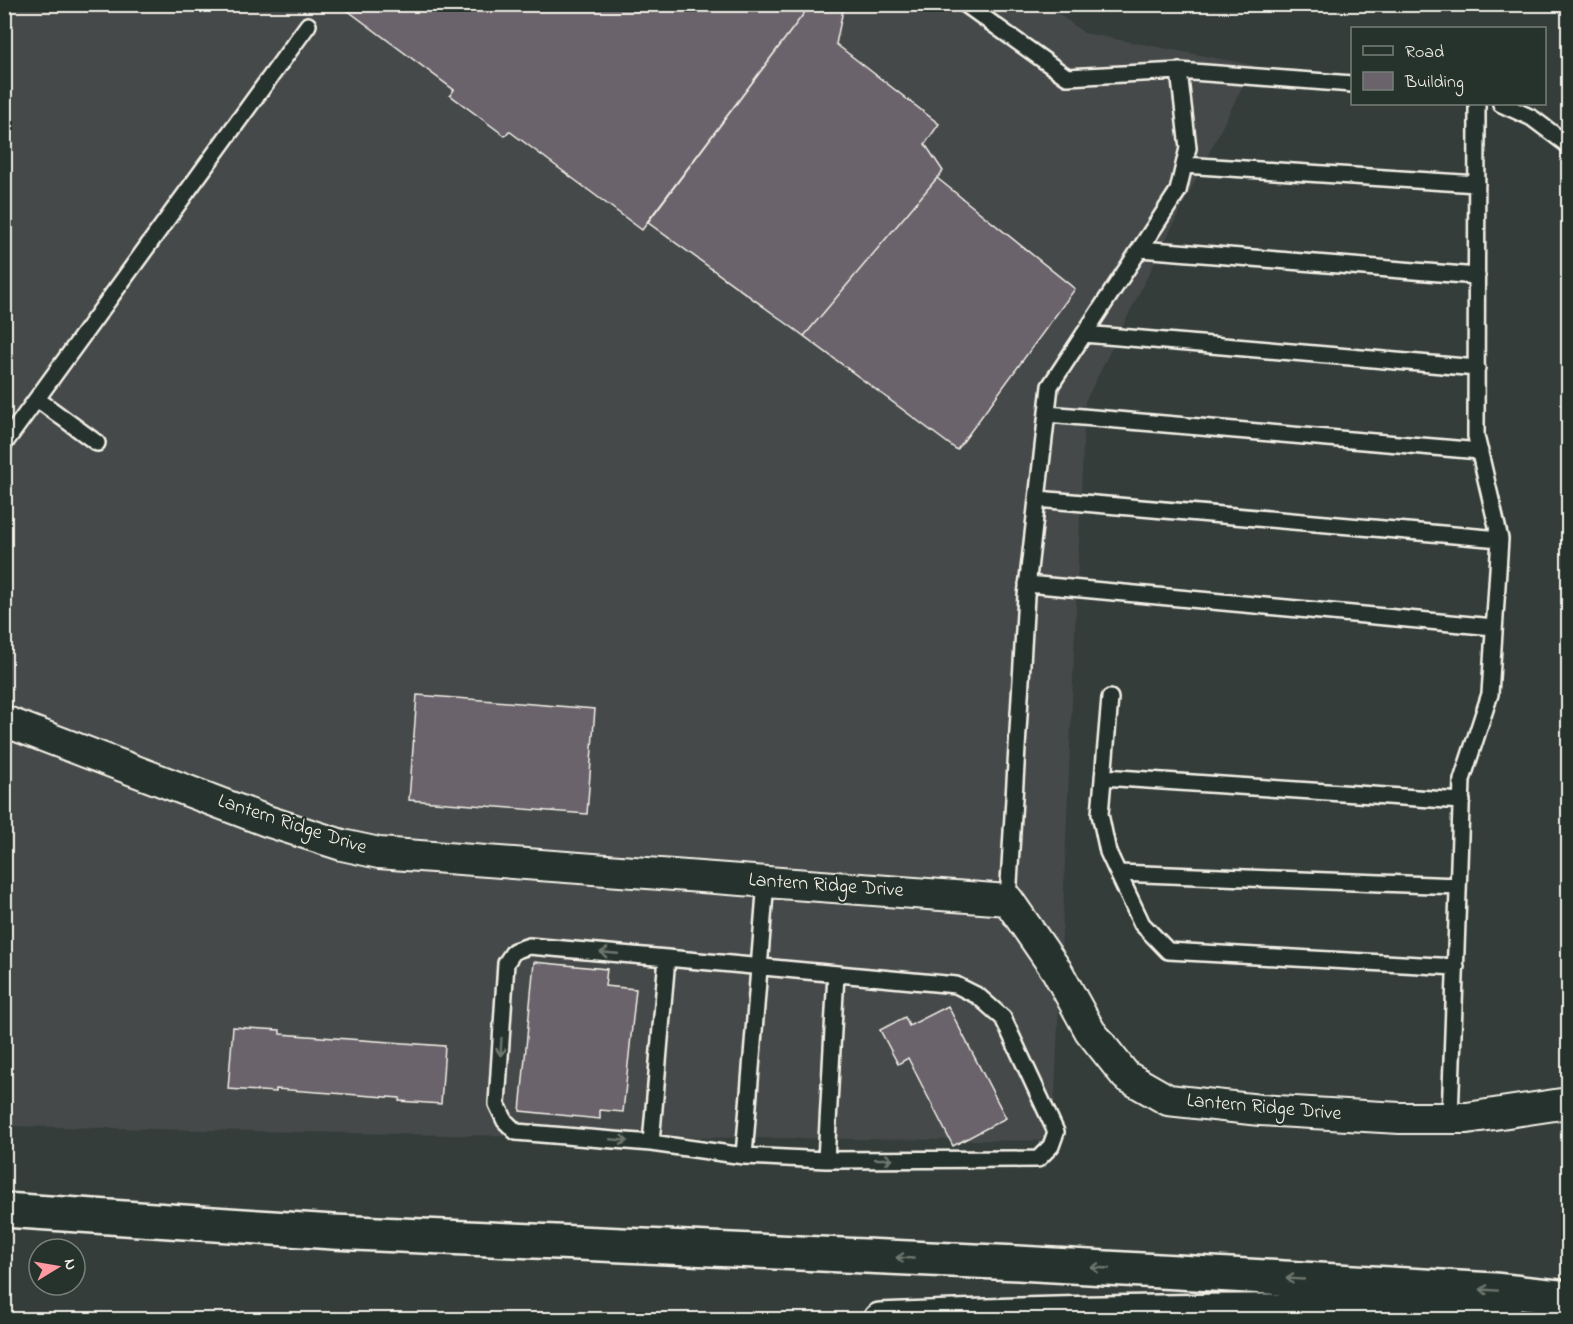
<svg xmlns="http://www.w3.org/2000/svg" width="1573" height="1324" viewBox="0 0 1573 1324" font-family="'Indie Flower',sans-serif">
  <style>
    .built { fill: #444849 }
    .building { fill: #6a636c; stroke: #f4f1e8; stroke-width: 1.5 }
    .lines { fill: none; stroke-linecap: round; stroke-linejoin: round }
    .service-casing { stroke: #f4f1e8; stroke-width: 20 }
    .minor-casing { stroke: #f4f1e8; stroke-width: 34 }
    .motorway-casing { stroke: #f4f1e8; stroke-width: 38 }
    .service { stroke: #26332d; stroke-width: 15 }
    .minor { stroke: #26332d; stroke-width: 30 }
    .motorway { stroke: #26332d; stroke-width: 33 }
    .oneway { stroke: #6e766e }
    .labels { text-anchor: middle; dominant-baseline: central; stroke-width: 4.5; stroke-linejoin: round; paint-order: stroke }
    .street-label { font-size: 20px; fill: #f4f1e8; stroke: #26332d }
  </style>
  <rect width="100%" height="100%" fill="#343d3a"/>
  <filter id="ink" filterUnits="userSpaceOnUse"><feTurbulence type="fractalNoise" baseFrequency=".0167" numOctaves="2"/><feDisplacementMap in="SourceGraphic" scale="12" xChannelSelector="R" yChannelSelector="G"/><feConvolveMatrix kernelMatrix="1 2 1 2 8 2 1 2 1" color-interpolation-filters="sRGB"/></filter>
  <g filter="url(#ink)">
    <path class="built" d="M5,5H1047L1084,33L1253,65L1085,402L1053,1141L448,1135L5,1126Z"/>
    <path class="building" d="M339,4H811L642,230L509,131L505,136L450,95L454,90Z
      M811,4H836L843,10L836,44L939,124L925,144L943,171L804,336L647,222Z
      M937,178L1075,289L957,450L804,336Z
      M417,695L595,709L587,814L409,800Z
      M534,962L607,969L605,986L636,989L623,1112L600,1110V1119L520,1111Z
      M948,1006L1006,1118L953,1146L908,1058L898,1064L880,1030L905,1017L909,1026Z
      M233,1027L280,1030V1034L445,1046L441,1104L399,1101L400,1098L276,1089V1092L228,1089Z"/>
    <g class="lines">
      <defs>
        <path id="service" d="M965,4L1067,77L1179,71L1352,84
          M1501,104L1532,118L1568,145
          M1184,165L1477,184
          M1140,249L1477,276
          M1084,334L1477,368
          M37,399L97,443
          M1047,414L1480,451
          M4,444L308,25
          M1037,499L1500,539
          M1027,584L1494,627
          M1110,698L1100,814L1108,852L1142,924L1168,951L1456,967
          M1103,777L1462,801
          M1118,873L1458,886
          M1008,900L1026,596L1050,386L1178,191L1188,148L1179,71
          M1450,1118L1462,780L1490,694L1500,539L1476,436L1477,104
          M651,1143L516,1132L505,1121L497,1104L506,963L514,951L529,946L667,958
          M744,1156L826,1160L1038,1159L1051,1146L1056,1132L1003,1018L978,996L956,985L667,958L651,1143L744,1156L766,881
          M826,1160L836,974"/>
        <path id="minor" d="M4,721L267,821L342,845L379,853L1008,900L1057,971L1090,1031L1126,1076L1168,1100L1260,1110L1400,1118H1467L1568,1103"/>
        <path id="motorway" d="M4,1210L333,1232L1018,1263L1494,1290L1568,1298
          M880,1320C1088,1311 1296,1309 1504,1312"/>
      </defs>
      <use href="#service" class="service-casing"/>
      <use href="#minor" class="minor-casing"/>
      <use href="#motorway" class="motorway-casing"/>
      <use href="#service" class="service"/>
      <use href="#minor" class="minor"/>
      <use href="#motorway" class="motorway"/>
    </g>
    <defs><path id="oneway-shaft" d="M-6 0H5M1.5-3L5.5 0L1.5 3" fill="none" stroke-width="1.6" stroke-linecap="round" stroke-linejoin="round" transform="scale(1.5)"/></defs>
    <g class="oneway">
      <use href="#oneway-shaft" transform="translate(609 953) rotate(-175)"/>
      <use href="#oneway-shaft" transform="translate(501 1047) rotate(93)"/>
      <use href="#oneway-shaft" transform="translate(619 1140) rotate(5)"/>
      <use href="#oneway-shaft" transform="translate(884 1159)"/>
      <use href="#oneway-shaft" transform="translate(905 1258) rotate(-177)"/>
      <use href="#oneway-shaft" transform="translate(1100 1268) rotate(-177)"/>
      <use href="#oneway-shaft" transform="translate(1295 1279) rotate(-177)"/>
      <use href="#oneway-shaft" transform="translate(1489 1290) rotate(-176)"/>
    </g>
  </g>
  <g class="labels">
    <g class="street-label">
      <text transform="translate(292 825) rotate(18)">Lantern Ridge Drive</text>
      <text transform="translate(826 886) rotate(4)">Lantern Ridge Drive</text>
      <text transform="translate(1264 1108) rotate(5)">Lantern Ridge Drive</text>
    </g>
  </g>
  <rect width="1573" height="1324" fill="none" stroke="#26332d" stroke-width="24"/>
  <rect x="12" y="12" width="1549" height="1300" fill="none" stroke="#f4f1e8" stroke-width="2" filter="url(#ink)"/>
  <rect x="1351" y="27" width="195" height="78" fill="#26332d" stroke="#787f78" stroke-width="1.5"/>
  <rect x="1363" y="46" width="30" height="9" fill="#26332d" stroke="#787f78" stroke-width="1.5"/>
  <text x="1405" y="57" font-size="18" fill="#f4f1e8">Road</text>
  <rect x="1363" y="72" width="30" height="18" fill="#6a636c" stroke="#787f78" stroke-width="1.5"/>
  <text x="1405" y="87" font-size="18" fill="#f4f1e8">Building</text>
  <g transform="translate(57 1267) rotate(79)"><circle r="28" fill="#26332d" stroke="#787f78" stroke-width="1.5"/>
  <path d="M0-4.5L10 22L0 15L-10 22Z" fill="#ff9aa2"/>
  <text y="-9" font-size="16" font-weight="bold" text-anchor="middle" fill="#f4f1e8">N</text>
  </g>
</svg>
